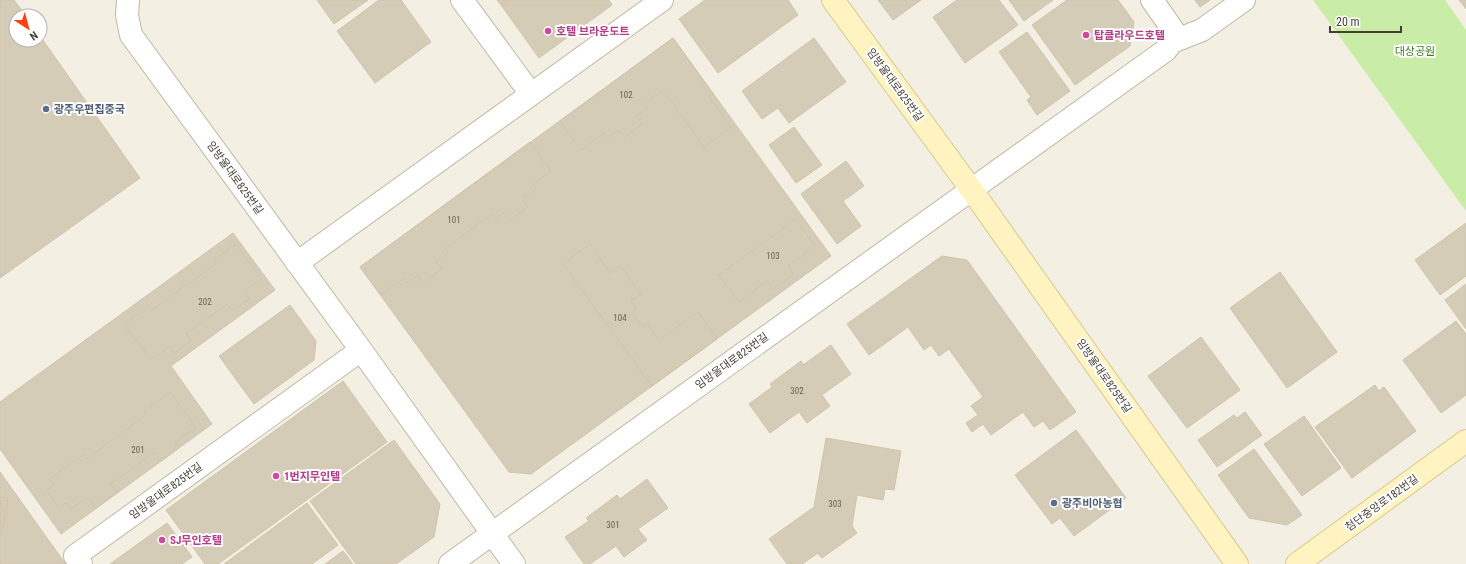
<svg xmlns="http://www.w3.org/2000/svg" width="1466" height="564" viewBox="0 0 1466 564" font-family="'Roboto Condensed','Noto Sans KR',sans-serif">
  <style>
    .green { fill: #c9eca7 }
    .building { fill: #d5ccb7; stroke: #d1c4aa }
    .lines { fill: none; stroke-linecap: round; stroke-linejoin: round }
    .street-casing { stroke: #bfb8a5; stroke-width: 24 }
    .secondary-casing { stroke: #d7c98e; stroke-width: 24 }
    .street { stroke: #fff; stroke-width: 22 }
    .secondary { stroke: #fff4c1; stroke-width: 22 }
    .hotel-dot { fill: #d1479c; stroke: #fff; stroke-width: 1.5 }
    .service-dot { fill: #5c6f8a; stroke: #fff; stroke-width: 1.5 }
    .labels { text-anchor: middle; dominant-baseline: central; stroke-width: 4; stroke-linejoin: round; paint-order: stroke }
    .number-label { font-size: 9px; fill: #696254 }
    .hotel-label { font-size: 11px; font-weight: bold; fill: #b23c85; stroke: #fff; text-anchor: start }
    .park-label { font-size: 11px; fill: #3e7c21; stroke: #fff }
    .street-label { font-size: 11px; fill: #453f33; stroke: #fff }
    .service-label { font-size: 11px; font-weight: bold; fill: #4e5e75; stroke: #fff; text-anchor: start }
  </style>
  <rect width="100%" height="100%" fill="#f3efe3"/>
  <path class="green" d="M1313,0H1445L1466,30V211Z"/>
  <path class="building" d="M0,0H14L26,16H16V40H40V36L140,178L0,278Z
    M317,0H368L334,24Z
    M379,0H401L431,42L375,83L337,31Z
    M497,0H507L501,5Z
    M507,0H609L612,5L539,58L501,5Z
    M705,0H788L798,15L718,73L679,19Z
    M878,0H921L893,20Z
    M957,0H999L1018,25L965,63L933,17Z
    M1009,0H1053L1024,21Z
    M1067,0H1118L1134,22L1130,46L1075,85L1032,25Z
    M1195,0H1210L1200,7Z
    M1459,0H1466V9Z
    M1027,32L1070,91L1037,115L1027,100L1031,97L999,52Z
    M673,38L713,94L709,97L731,127L704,147L663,90L645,103L648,108L637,116L642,124L624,137L618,130L607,138L604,133L581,150L560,121Z
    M673,38L831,256L531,474L509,472L360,267Z
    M814,38L846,82L789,123L778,108L762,119L742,91Z
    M794,127L822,165L796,183L769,145Z
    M530,142L551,171L533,184L536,189L522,199L528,207L509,221L503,213L496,218L492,214L445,249L448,253L436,262L442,269L423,283L418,275L407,283L404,278L381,295L360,267Z
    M846,161L864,186L843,201L861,226L837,244L801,194Z
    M796,219L815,246L788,266L794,274L773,289L767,281L739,302L719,275Z
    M1466,223V276L1440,295L1415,260Z
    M233,233L275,290L171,366L212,424L61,534L0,449V402Z
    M236,244L261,279L244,292L249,299L232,311L227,304L186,334L191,341L175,353L170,346L151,360L124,324L149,306L152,310L216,264L213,261Z
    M590,244L610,273L620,265L641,294L631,301L637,310L633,313L643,327L647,324L659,340L698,312L717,339L652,386L563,264Z
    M942,256L967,260L1076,412L1050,430L1043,421L1034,427L1023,412L991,435L983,424L972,432L966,423L978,415L971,406L983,397L949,349L939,356L931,345L924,350L908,327L869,355L847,324Z
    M1280,272L1337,352L1287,388L1230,308Z
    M1466,284V329L1445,300Z
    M290,305L316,341L314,360L254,404L219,356Z
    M1456,321L1466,334V395L1441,413L1403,360Z
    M1201,337L1240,390L1187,428L1148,376Z
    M831,345L851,374L822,395L830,406L807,423L799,412L770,433L749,404L772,387L770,384L801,361L803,365Z
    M343,381L387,442L218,564H205L166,510Z
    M1375,385L1379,391L1384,387L1416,431L1352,478L1315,427Z
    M170,392L196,428L175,442L179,448L161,461L154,452L111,484L117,493L96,508L88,497L71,509L66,503L59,508L46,490L54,485L49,479L84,454L87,459L146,415L144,412Z
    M1245,412L1262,435L1217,467L1198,440L1234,415L1237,418Z
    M1304,416L1341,468L1302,496L1264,444Z
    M1076,430L1126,498L1074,536L1060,518L1052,524L1015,475Z
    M826,438L901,451L894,490L885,489L883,500L857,495L852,526L857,533L822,558L818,553L802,564H787L769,539L814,507Z
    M394,440L440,504L434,537L396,564H356L310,501Z
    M1254,449L1302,515L1287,525L1249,518L1218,475Z
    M0,472L57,552L66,564H0Z
    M647,479L668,508L638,529L647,540L624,557L616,546L590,564H584L565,537L589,521L586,518L617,495L620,499Z
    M0,497L8,498L2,534H0Z
    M307,503L338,545L312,564H224Z
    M167,523L192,557L182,564H110Z
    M343,551L353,564H325Z"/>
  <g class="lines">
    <defs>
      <path id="street" d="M128,0L127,15L131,35L361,350L514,564
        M462,0L531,94
        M1172,42L1202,30L1244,0
        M297,263L662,0
        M81,564L75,556L361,350
        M450,564L1166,50L1172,42L1173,30L1152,0"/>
      <path id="secondary" d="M833,0L971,189L1237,564
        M1297,564L1466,441"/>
    </defs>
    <use href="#street" class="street-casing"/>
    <use href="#secondary" class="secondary-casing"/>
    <use href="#street" class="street"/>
    <use href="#secondary" class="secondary"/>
  </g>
  <g class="hotel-dot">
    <circle cx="548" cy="31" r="4"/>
    <circle cx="1086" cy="35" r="4"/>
    <circle cx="276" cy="476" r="4"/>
    <circle cx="162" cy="540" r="4"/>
  </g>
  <g class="service-dot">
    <circle cx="46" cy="109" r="4"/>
    <circle cx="1054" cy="503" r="4"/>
  </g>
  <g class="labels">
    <g class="number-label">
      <text x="626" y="95">102</text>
      <text x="454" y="220">101</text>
      <text x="773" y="256">103</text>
      <text x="205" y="302">202</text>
      <text x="620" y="318">104</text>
      <text x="797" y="391">302</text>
      <text x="138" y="450">201</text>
      <text x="835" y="504">303</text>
      <text x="613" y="525">301</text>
    </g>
    <g class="hotel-label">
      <text x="556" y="31">호텔 브라운도트</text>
      <text x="1094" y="35">탑클라우드호텔</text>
      <text x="284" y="476">1번지무인텔</text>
      <text x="170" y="540">SJ무인호텔</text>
    </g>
    <g class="park-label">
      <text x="1415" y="51">대상공원</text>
    </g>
    <g class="street-label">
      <text transform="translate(895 85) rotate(54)">임방울대로825번길</text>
      <text transform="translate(235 178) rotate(54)">임방울대로825번길</text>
      <text transform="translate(732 361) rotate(-36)">임방울대로825번길</text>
      <text transform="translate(1104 376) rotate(55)">임방울대로825번길</text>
      <text transform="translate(166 491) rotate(-36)">임방울대로825번길</text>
      <text transform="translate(1382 503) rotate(-36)">첨단중앙로182번길</text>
    </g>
    <g class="service-label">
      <text x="54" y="109">광주우편집중국</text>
      <text x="1062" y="503">광주비아농협</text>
    </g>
  </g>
  <g transform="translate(28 28) rotate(144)"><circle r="19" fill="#ffffff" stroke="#b5b2ad"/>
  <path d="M0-3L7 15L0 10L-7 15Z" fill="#ff410e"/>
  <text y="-6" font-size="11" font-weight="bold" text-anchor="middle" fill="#453f33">N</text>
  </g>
  <path d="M1330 26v6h71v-6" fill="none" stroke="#453f33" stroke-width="2"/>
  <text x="1336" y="26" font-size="12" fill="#453f33" stroke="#ffffff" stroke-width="3" paint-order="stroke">20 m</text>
</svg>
